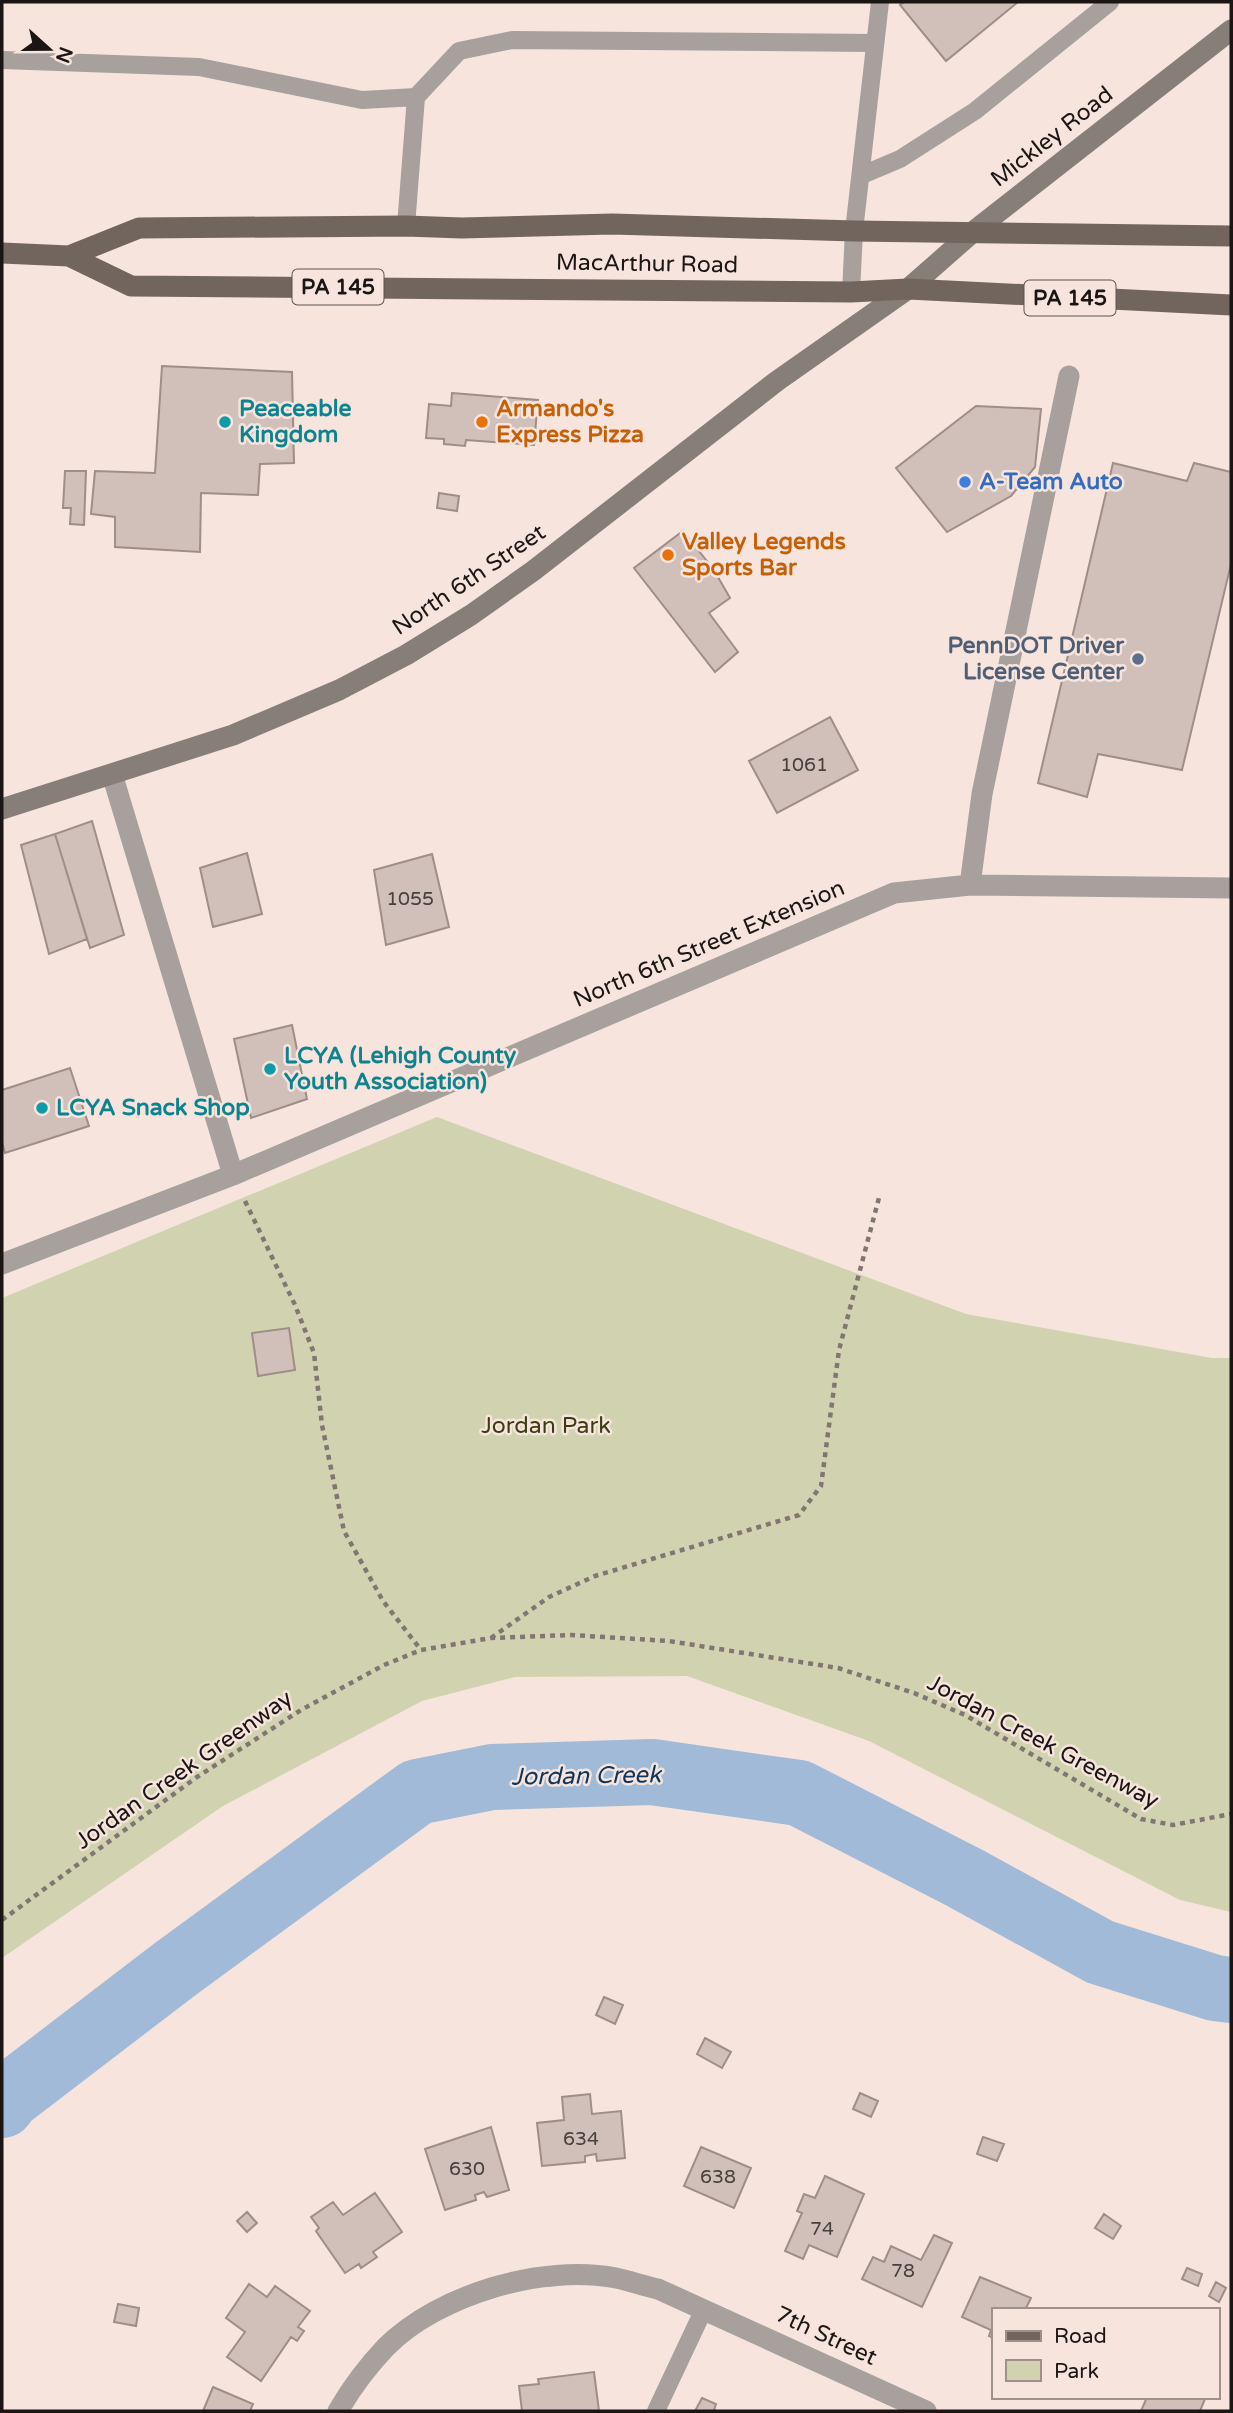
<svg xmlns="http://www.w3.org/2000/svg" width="1233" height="2413" viewBox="0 0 1233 2413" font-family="'Varela Round',sans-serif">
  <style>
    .green { fill: #d1d3b0 }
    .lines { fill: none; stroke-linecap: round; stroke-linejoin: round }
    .river { stroke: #a0bad7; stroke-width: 66 }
    .building { fill: #d1bfb9; stroke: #9f8e88; stroke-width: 2 }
    .path { stroke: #817671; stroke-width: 4.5; stroke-dasharray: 5 5; stroke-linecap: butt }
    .lane { stroke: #a7a09c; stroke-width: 18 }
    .street { stroke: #a7a09c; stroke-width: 21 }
    .secondary { stroke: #877e78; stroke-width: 21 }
    .primary { stroke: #71655e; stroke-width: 21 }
    .culture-dot { fill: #0f9aa8; stroke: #f6e4dd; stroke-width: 2.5 }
    .food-dot { fill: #e8710a; stroke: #f6e4dd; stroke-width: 2.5 }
    .shop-dot { fill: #3f7fe0; stroke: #f6e4dd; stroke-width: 2.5 }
    .service-dot { fill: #5c6f8a; stroke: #f6e4dd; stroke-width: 2.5 }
    .labels { text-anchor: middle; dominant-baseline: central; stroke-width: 5; stroke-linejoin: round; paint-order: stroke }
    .number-label { font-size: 19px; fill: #48403c }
    .shield { fill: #f6e4dd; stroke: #5d5350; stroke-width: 2 }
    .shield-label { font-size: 21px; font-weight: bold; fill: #1b1513 }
    .street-label { font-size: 23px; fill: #1b1513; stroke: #f6e4dd }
    .culture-label { font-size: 23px; font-weight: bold; fill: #0d838f; stroke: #f6e4dd; text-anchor: start }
    .food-label { font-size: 23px; font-weight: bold; fill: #c56008; stroke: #f6e4dd; text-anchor: start }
    .shop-label { font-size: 23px; font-weight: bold; fill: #366cbe; stroke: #f6e4dd; text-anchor: start }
    .service-label { font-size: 23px; font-weight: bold; fill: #4e5e75; stroke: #f6e4dd; text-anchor: end }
    .park-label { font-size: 23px; fill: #3b3d10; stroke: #f6e4dd }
    .water-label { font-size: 24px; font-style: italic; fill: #0d355b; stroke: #f6e4dd }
  </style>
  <rect width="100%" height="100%" fill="#f6e4dd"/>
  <path class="green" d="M437,1117L966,1314L1212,1358H1231V1912L1180,1900L869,1741L687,1676L515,1677L422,1701L223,1806L2,1958V1298Z"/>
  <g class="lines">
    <path class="river" d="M2,2105L8,2097L174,1970L417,1792L492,1777L652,1772L799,1793L965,1878L1100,1952L1215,1988L1231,1990"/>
  </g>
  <path class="building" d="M904,2H1018L946,61L900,5Z
    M162,366L292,372L294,463L260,464L258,495L201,493L200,552L115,547V517L91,514L95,471L155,473Z
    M452,393L538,400L534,445L466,440L465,446L444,444V439L426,438L429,404L451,406Z
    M976,406L1041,409L1035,467L1011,496L947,532L896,468Z
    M1113,463L1187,481L1194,463L1231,472V564L1182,770L1098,754L1087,797L1038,783Z
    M65,471H86L84,525L70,524L71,508H63Z
    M439,493L459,496L457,511L437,508Z
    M683,531L714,570L730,598L709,613L738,652L715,672L634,568Z
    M830,717L858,770L777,813L749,761Z
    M92,821L124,935L90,948L55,834Z
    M55,834L87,939L49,954L21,845Z
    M247,853L262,914L213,927L200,868Z
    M432,854L449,927L386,945L374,870Z
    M292,1025L307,1099L251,1118L234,1039Z
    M70,1068L89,1126L5,1153L2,1142V1090Z
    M289,1328L295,1370L258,1376L252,1333Z
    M604,1997L623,2005L615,2024L596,2015Z
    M705,2038L731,2052L722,2068L697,2054Z
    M860,2093L878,2101L871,2117L853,2109Z
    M590,2094L592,2114L621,2111L625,2158L597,2161L596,2154L585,2156V2162L542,2166L537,2123L564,2120L562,2097Z
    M491,2127L509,2190L487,2197L484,2192L475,2195L476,2200L445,2210L425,2149Z
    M983,2137L1004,2144L997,2161L977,2154Z
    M701,2147L751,2168L734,2208L684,2186Z
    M825,2176L864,2194L837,2257L809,2245L803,2259L785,2251L802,2213L797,2211L804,2194L815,2198Z
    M375,2193L402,2232L373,2252L377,2257L361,2268L359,2264L345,2273L316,2231L319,2228L311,2217L333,2202L343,2215Z
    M247,2212L257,2223L247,2232L237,2221Z
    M1104,2214L1121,2226L1113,2239L1095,2228Z
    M934,2235L952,2243L922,2307L862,2279L873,2257L884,2262L891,2246L921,2260Z
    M1187,2268L1202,2274L1198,2286L1182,2279Z
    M980,2277L1031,2298L1025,2310H993V2338L989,2336L991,2330L962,2317Z
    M1216,2282L1226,2288L1219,2302L1209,2296Z
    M249,2284L267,2297L275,2286L310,2311L298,2327L304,2331L297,2341L291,2337L261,2381L227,2357L245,2332L226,2318Z
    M118,2304L139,2308L136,2326L114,2322Z
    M594,2372L599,2411H522L519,2386L539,2384L538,2379Z
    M213,2387L253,2404L250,2411H203Z
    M1147,2397H1201L1205,2399L1200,2411H1141Z
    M702,2398L716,2404L714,2410L717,2411H695Z"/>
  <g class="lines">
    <path class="path" d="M245,1201L295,1305L314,1353L322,1425L344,1531L383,1601L421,1650
      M491,1638L549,1597L595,1576L799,1515L821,1486L839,1350L880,1194
      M2,1920L197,1777L301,1710L384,1665L421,1650L491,1638L571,1635L669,1641L838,1668L914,1693L965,1715L1141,1819L1173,1825L1231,1814"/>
    <path class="lane" d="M2,60L199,67L362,100L416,97L459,51L512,40L875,43
      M862,175L900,159L975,111L1110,2
      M406,226L416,97
      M851,292L854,231L880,2
      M656,2411L704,2309"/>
    <path class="street" d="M112,774L233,1175
      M970,885L982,794L1069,376
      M2,1264L233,1175L894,893L970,885L1231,888
      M338,2411C352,2387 367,2367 386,2347C439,2294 543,2264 616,2278C630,2281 644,2286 658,2289L926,2411"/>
    <path class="secondary" d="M2,809L233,735L339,690L406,655L471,615L533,571L777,381L908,289L974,231L1231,30"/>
    <path class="primary" d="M2,253L69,256L131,286L851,292L908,289L1231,305
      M69,256L139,228L406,226L462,228L612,224L854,231L1231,236"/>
  </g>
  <g class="culture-dot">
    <circle cx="225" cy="422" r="7"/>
    <circle cx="270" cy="1069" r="7"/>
    <circle cx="42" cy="1108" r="7"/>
  </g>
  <g class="food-dot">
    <circle cx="482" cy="422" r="7"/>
    <circle cx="668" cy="555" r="7"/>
  </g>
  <circle class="shop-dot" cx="965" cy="482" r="7"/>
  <circle class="service-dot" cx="1138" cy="659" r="7"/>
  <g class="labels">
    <g class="number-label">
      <text x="804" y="765">1061</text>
      <text x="410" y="899">1055</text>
      <text x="581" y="2139">634</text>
      <text x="467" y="2169">630</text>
      <text x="718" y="2177">638</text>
      <text x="822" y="2229">74</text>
      <text x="903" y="2271">78</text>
    </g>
    <g class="shield">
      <rect x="292.5" y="269.5" width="91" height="35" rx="5"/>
      <rect x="1024.5" y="280.5" width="91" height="35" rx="5"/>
    </g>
    <g class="shield-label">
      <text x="338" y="287">PA 145</text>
      <text x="1070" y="298">PA 145</text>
    </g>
    <g class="street-label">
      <text transform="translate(1052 137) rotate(-38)">Mickley Road</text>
      <text transform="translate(647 264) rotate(1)">MacArthur Road</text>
      <text transform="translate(469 580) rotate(-34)">North 6th Street</text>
      <text transform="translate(709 944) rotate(-23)">North 6th Street Extension</text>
      <text transform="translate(1043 1742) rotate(28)">Jordan Creek Greenway</text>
      <text transform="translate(184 1770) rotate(-35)">Jordan Creek Greenway</text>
      <text transform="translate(826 2336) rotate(25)">7th Street</text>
    </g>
    <g class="culture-label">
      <text x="239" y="409">Peaceable<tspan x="239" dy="26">Kingdom</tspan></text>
      <text x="284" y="1056">LCYA (Lehigh County<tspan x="284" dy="26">Youth Association)</tspan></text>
      <text x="56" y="1108">LCYA Snack Shop</text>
    </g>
    <g class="food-label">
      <text x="496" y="409">Armando's<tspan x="496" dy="26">Express Pizza</tspan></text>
      <text x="682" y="542">Valley Legends<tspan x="682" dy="26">Sports Bar</tspan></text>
    </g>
    <g class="shop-label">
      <text x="979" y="482">A-Team Auto</text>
    </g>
    <g class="service-label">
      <text x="1124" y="646">PennDOT Driver<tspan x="1124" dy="26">License Center</tspan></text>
    </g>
    <g class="park-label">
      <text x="546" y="1426">Jordan Park</text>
    </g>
    <g class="water-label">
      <text transform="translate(586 1776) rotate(-1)">Jordan Creek</text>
    </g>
  </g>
  <rect width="1233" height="2413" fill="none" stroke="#1b1513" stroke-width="7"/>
  <rect x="992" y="2308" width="228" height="91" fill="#f6e4dd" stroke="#9e918c" stroke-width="2"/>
  <rect x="1006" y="2331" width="35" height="10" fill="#71655e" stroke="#9e918c" stroke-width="2"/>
  <text x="1054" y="2343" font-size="21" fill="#1b1513">Road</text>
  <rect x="1006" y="2360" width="35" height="21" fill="#d1d3b0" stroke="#9e918c" stroke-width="2"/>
  <text x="1054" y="2378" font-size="21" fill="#1b1513">Park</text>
  <g transform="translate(49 49) rotate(111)" stroke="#f6e4dd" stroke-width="5" paint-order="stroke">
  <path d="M0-5L12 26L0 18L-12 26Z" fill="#1b1513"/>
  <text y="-10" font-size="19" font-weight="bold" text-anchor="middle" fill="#1b1513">N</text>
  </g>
</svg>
